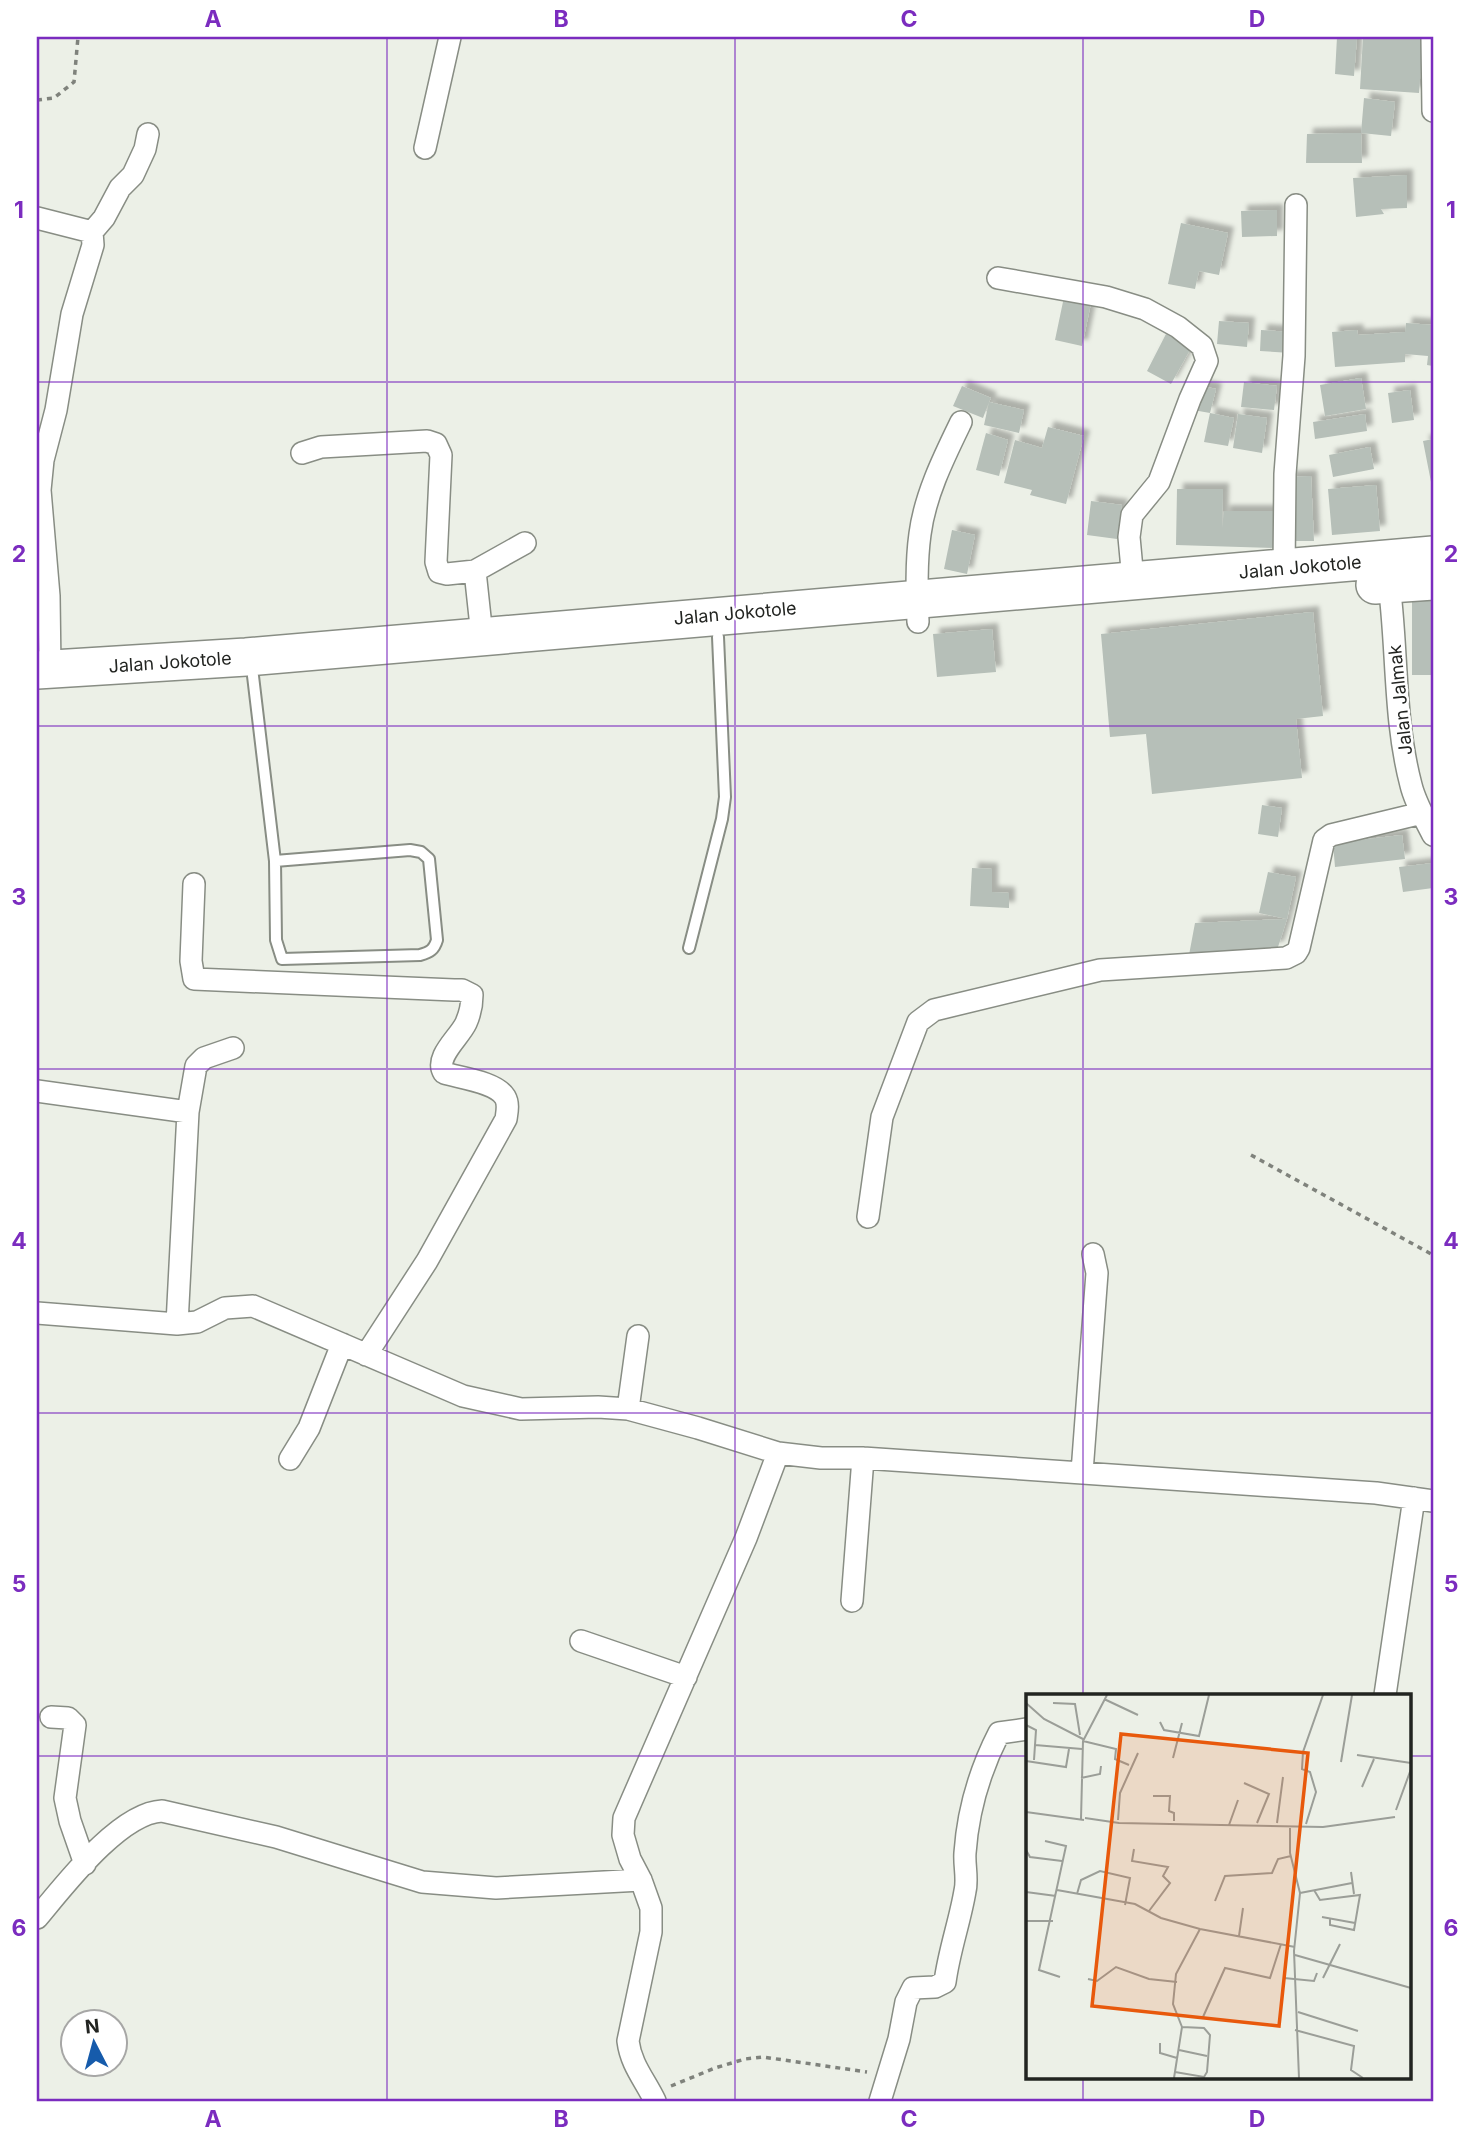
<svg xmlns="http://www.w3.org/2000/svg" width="1470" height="2138" viewBox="0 0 1470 2138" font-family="Inter,sans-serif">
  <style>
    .building { fill: #b6bfb8; filter: url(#shadow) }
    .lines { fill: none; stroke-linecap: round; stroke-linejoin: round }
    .service-casing { stroke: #888d84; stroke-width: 14 }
    .minor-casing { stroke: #888d84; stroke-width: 24 }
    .trunk-casing { stroke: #888d84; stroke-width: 40 }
    .path { stroke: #7f827c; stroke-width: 3.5; stroke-dasharray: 5 5; stroke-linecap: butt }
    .service { stroke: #fff; stroke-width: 10 }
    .minor { stroke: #fff; stroke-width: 21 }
    .trunk { stroke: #fff; stroke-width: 37 }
    .grid { fill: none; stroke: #7b2cbf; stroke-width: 2; stroke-opacity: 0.55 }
    .labels { text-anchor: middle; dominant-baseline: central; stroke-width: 5; stroke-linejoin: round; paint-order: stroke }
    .street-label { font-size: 18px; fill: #222421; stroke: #fff }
    .inset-road { fill: none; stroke: #9b9e98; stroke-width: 2 }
    .view { fill: #e8590c; fill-opacity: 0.15; stroke: #e8590c; stroke-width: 3.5 }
    .inset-edge { fill: none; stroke: #222421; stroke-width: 3.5 }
    .neatline { fill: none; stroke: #7b2cbf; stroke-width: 2.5 }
    .grid-label { font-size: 23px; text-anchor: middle; font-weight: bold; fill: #7b2cbf }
  </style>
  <defs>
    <filter id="shadow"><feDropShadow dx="6" dy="-6" stdDeviation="2" flood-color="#0004"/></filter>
  </defs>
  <rect width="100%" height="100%" fill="#ecf0e7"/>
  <path class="building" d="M1337,37H1357L1354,76L1335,74Z
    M1363,37H1423L1419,93L1360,89Z
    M1364,98L1395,102L1391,136L1361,133Z
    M1345,133H1361L1362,163H1306L1307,134Z
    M1407,175V208L1381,209L1384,214L1356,217L1353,178Z
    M1277,210V236L1242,237L1241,211Z
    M1181,223L1228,233L1219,275L1199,271L1195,289L1168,284Z
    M1064,297L1091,303L1082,346L1055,340Z
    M1219,321L1249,323L1247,347L1217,344Z
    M1406,323L1433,325V366L1427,365L1428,356L1405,354V362L1335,367L1332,332L1357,330L1358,335L1405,332Z
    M1261,330L1291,332L1290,353L1260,351Z
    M1166,334L1191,348L1171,384L1147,371Z
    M1361,378L1366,409L1325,416L1320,385Z
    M1244,382L1277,386L1274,410L1241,407Z
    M1198,385L1216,389L1210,413L1234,418L1228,446L1204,442L1210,413L1193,410Z
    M962,386L991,398L989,402L1024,410L1019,433L984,425L989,402L983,418L953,406Z
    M1410,390L1414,420L1392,423L1388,393Z
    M1238,414L1267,418L1262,453L1233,448Z
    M1365,414L1367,431L1315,439L1313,422Z
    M1048,427L1084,436L1066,504L1030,495L1032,490L1004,483L1015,440L1042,448Z
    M986,433L1008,440L999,476L976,470Z
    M1433,439V481L1431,482L1423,441Z
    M1370,447L1374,469L1333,477L1329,455Z
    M1311,476L1314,541H1289L1287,477Z
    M1376,485L1380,531L1332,535L1328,489Z
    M1177,489H1223L1222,528L1224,511H1276V548L1176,545Z
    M1091,501L1122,505L1117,539L1087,535Z
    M952,530L975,535L967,574L944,569Z
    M1412,592H1433V675H1412Z
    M1313,612L1323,716L1296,719L1302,778L1152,794L1146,734L1110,737L1101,634Z
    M992,629L996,672L937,677L933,634Z
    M1262,805L1282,808L1278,837L1258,834Z
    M1402,835L1405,859L1335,867L1333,843Z
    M1433,863V888L1403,892L1399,867Z
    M972,868L992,869V892L1009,893V908L970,906Z
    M1268,872L1296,877L1287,919L1259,913Z
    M1287,919L1278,947L1189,955L1195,923Z"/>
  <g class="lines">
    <defs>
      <path id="service" d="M253,676L275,861L276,940L282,959L420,955C430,952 434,950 437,940L429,859L421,852L410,850L275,861
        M689,948L722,819L725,797L718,637"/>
      <path id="minor" d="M1432,37L1433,111
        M425,148L450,37
        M37,218L92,232
        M998,278L1106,297L1145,309L1178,327L1202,346L1207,361L1190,399L1159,482L1132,515L1129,537L1133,580
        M302,453L321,447L427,441L436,444L441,455L436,562L439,572L447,574L475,571L482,636
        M1284,568L1285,474L1294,356L1296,205
        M475,571L525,543
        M1388,576C1398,645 1393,717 1411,785C1415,802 1425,819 1433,835
        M918,622C917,593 916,563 920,534C925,495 944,457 961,422
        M50,669L49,596L40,490L43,460L56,410L72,314L93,245L92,232L104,218L120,188L133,175L145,149L148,134
        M194,884L191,961L194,979L454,990H462L472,995C472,1005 470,1014 466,1023C459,1038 434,1057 444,1073C461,1078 496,1082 505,1097C509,1104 507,1112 506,1119L427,1261L366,1355
        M37,1091L188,1112L177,1324
        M188,1112L196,1066L204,1058L233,1048
        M868,1217L882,1117L918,1022L934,1010L1100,970L1286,958L1296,953L1299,948L1324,840L1331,835L1422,813
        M37,1313L177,1324L197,1322L225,1308L253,1306L463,1396L521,1409L598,1407L628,1409L698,1428L778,1453L821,1458H863L1376,1493L1433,1501
        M628,1409L638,1336
        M290,1459L309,1428L342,1344
        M1082,1472L1097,1273L1093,1254
        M852,1601L863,1458
        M581,1641L686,1677
        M1385,1695L1414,1498
        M51,1717L68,1718L75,1725L65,1798L70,1821L85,1864
        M37,1918C64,1886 119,1813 162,1811L276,1837L422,1882L496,1888L641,1880
        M655,2101C645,2080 631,2065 628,2041L651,1932V1908L641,1880L630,1859L623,1835L624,1818L746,1538L778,1453
        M880,2101L899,2039L906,2002L913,1988L935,1987L945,1982C949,1951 960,1921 965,1891C968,1879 964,1865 965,1853C968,1810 979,1772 999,1733L1027,1729"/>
      <path id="trunk" d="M1375,585L1433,581
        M37,670L246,657L1433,555"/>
    </defs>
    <use href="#service" class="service-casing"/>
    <use href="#minor" class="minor-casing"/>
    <use href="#trunk" class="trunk-casing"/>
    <path class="path" d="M37,100L54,98L74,82L78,37
      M1251,1155L1433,1255
      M671,2086L715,2068L745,2059L763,2057L867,2072"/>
    <use href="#service" class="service"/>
    <use href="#minor" class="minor"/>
    <use href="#trunk" class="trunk"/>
  </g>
  <path class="grid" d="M387,37V2101M735,37V2101M1083,37V1695M37,382H1433M37,726H1433M37,1069H1433M37,1413H1433M37,1756H1027M1409,1756H1433M1083,2077V2101"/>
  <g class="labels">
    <g class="street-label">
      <text transform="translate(1300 567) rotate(-5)">Jalan Jokotole</text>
      <text transform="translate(735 613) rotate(-5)">Jalan Jokotole</text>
      <text transform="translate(170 662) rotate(-4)">Jalan Jokotole</text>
      <text transform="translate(1400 700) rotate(-96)">Jalan Jalmak</text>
    </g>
  </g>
  <g transform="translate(1026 1694)">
    <rect width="385" height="385" fill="#ecf0e7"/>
    <path class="inset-road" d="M78,5L112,21M0,9L18,25L57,45M27,9L49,10L54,41M134,28L138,36L173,42L183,1M0,31L10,36L8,66M57,47L90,55L89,65L103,71M9,51L56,55M331,61L385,69M147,64L156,29M0,67L40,73L43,55M315,68L326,1M55,84L74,80L75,72M218,89L243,100L231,129M336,93L348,65M127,102H144L143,117L148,119V127M370,116L385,75M0,118L58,126M59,124L93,129L297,133L369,123M55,125L57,47L81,1M92,126L94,99L112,59M251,129L257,83M280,130L290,98L284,78L276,75L277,58L297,1M203,131L212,106M264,134V159L274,199L268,257L273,384M19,147L40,152L13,276L34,283M108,155L106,167L142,173L137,182L144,189L123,217M0,156L4,163L36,167M325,178L328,200M31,196L109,210L135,224L174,235L269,253M288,196L294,206L334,201L328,236L304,231V224M0,198L30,202M274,199L326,189M51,200L55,186L74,177L104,184L99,211M189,207L199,182L246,179L252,165L265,162M296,223L329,229M0,227H27M213,242L217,214M269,261L385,294M258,284L288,287L291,279M297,284L314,250M62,285L71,287L90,273L123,285L151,288M272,318L332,337M177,323L199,274L244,284L255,250M269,336L328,352L325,376L337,384M134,349V359L151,364M153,356L181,362M149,378L178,383L181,378L184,341L178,334L156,333M148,384L156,333L147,310L150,280L174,235"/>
    <path class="view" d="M95,40L282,59L253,332L66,312Z"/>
    <rect width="385" height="385" class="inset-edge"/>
  </g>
  <rect width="1470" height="2138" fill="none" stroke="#ffffff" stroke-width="77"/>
  <g transform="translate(94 2043) rotate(354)"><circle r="33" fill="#ffffff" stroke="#a7a7a6" stroke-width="2"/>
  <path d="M0-5L12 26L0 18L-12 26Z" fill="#165bab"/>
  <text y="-10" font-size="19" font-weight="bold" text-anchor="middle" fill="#222421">N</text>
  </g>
  <rect x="38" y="38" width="1394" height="2062" class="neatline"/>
  <g class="grid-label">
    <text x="213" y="27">A</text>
    <text x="561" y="27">B</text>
    <text x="909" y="27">C</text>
    <text x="1257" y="27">D</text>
    <text x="19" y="218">1</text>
    <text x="1451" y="218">1</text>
    <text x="19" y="562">2</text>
    <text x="1451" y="562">2</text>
    <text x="19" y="905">3</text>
    <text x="1451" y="905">3</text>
    <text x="19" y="1249">4</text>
    <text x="1451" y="1249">4</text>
    <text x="19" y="1592">5</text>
    <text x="1451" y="1592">5</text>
    <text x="19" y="1936">6</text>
    <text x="1451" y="1936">6</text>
    <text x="213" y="2127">A</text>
    <text x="561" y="2127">B</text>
    <text x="909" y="2127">C</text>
    <text x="1257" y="2127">D</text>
  </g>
</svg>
